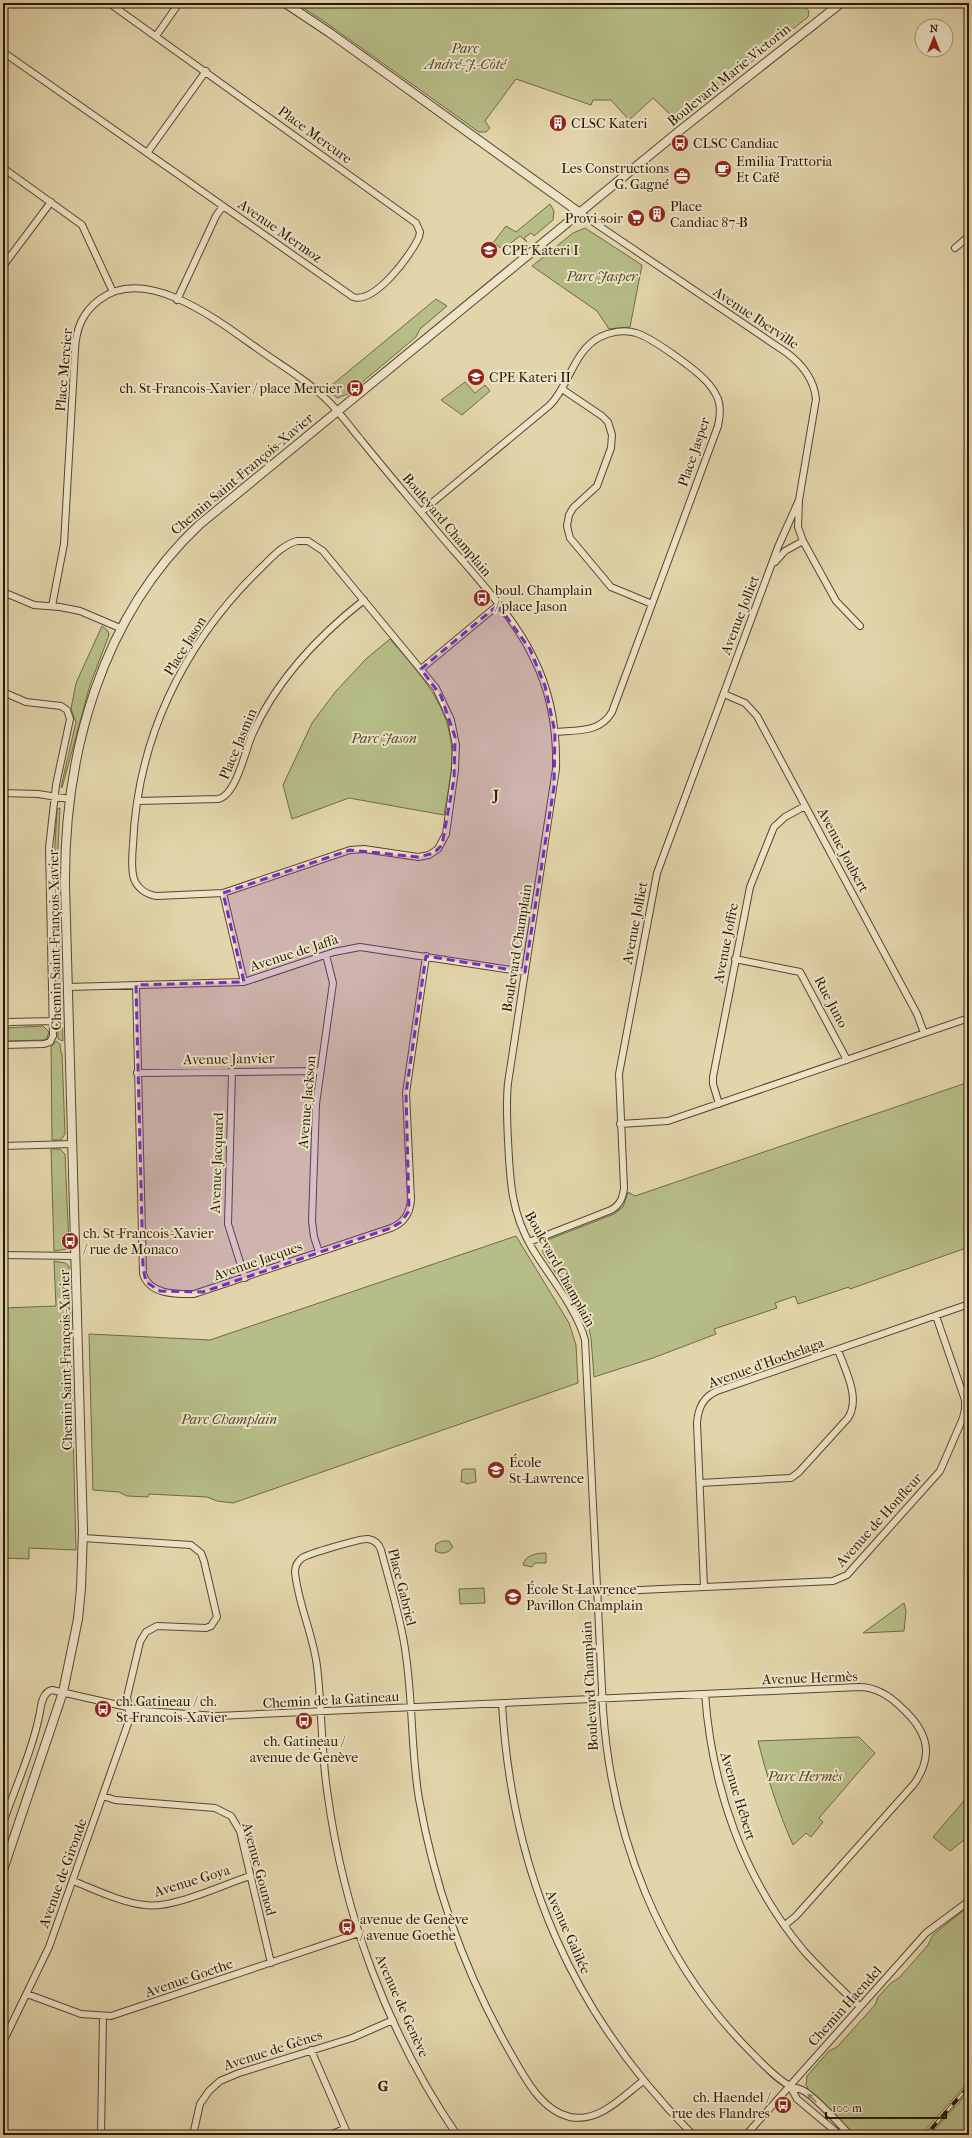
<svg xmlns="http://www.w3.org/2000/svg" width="972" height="2138" viewBox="0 0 972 2138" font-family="'IM FELL French Canon',serif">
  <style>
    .green { fill: #b6bd87; stroke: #6e6a46 }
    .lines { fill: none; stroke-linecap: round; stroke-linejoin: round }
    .minor-casing { stroke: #56472e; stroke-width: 8 }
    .tertiary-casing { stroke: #56472e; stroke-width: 10 }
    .minor { stroke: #ede4c8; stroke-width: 6 }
    .tertiary { stroke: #ede4c8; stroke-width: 8 }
    .rail-casing { stroke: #271804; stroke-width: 4 }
    .rail { stroke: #ede4c8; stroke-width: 2.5; stroke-dasharray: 8; stroke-linecap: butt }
    .oneway { fill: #948870 }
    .marked { fill: #7b2cbf; fill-opacity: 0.2; stroke: #7b2cbf; stroke-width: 3; stroke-dasharray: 8 5; stroke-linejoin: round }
    .labels { text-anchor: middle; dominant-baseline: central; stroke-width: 4; stroke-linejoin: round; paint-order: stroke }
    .park-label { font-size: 14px; font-style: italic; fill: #524a2b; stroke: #ede4c8 }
    .street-label { font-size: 14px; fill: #271804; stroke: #ede4c8 }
    .poi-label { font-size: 14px; fill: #271804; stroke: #ede4c8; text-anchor: start }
    .neighbourhood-label { font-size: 15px; font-weight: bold; fill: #271804; stroke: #ede4c8 }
  </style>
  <rect width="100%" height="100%" fill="#e3d5ab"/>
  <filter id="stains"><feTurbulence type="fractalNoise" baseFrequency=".005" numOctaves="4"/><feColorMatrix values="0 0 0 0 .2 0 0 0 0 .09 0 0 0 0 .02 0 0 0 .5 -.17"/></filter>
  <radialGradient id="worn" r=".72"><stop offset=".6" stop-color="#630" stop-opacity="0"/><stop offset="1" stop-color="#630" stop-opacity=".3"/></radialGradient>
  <path class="green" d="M296,3H799L809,11L808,17L693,108H687L674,118L653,98L629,120L611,100H593L591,105L516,79L485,121L490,128L486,132H479L325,22Z
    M550,204L554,211L553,220L534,236L531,233L524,238L527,242L520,236L503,249L493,243L506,226L516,232Z
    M585,228L642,265L630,327L609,329L597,311L532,266L573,233Z
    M436,299L447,306L420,329L416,337L348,394L337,398L327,389Z
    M465,382L475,393L485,385L490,391L462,415L441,400Z
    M102,626L108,631L109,635L90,685L62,788L61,787L76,722L71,709L76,683Z
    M390,639C422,677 453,707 452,760C451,778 447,797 444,815L349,798L292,819L283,785L312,723L336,691L367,658Z
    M60,808L57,869L61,980H57L54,863L57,809Z
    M57,982H61L63,1041L58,1039Z
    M43,1026L49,1032L47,1038L44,1040L8,1041L3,1040V1029L5,1028Z
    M56,1041L60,1044L61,1053H62L65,1134L61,1140H52L51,1047Z
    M969,1082V1247L850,1289L849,1287L798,1304L795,1296L775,1303L777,1308L714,1329L716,1334L653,1358L594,1377L591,1338L588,1324L543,1253L542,1247L545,1241L614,1214L623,1207L628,1192L635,1196Z
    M51,1149H60L65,1154L69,1246L67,1249L54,1251Z
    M516,1236L569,1323L576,1345L578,1383L233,1503L217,1501L207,1497L149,1494L148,1497L127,1496L119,1492L93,1490L89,1334L210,1340Z
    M54,1261L65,1263L69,1266L76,1550L29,1548V1559L3,1558V1308L56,1306Z
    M465,1469H475L476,1482L466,1484L465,1482H461L462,1470Z
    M442,1541H449L453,1547C448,1553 443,1555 435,1551L436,1544Z
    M546,1553V1563H535L532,1567L523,1565C525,1555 537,1553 546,1553Z
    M484,1588L485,1603L460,1604L459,1589Z
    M904,1603L906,1611L904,1631L863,1633Z
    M859,1737L875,1753L819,1818L823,1822L811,1837L806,1833L793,1845C778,1811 767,1777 758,1741Z
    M969,1795V1836L950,1851L933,1837Z
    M969,1906V2081L921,2135H855L809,2091L806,2085L807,2076L829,2051L837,2047L875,2005L878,1997L891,1983L899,1978L928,1945L933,1935Z
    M969,2091V2135H930Z"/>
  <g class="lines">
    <defs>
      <path id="minor" d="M156,36L179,3
        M3,52L353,297C375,304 411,255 419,237L420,232L416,223L109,3
        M147,153L206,71
        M3,168L82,225L113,292
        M580,213L787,353C803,365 814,380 816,399L799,500L798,527L803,541L836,601L860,626
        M955,248L969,236
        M3,266L51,202
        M177,300L216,216L223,206
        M562,389L602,416L608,422L612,435L611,448L597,486L573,508L569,515L567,526L570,538L611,587L652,604
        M421,512L550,405C569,386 574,350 600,337C610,332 625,329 636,333C651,337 695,369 706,381C711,386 715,392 718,399C721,407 720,417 718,426L612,712C600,733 577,730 555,732
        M297,541H308L323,551L436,688L451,720L456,745L455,770L446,834L438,849L429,855L418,857L364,849L350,850L223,893L157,896C147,895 138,889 134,879C131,869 132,856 133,845C135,795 147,744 168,698C191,648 223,604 263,566C273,556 283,545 297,541Z
        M775,562L785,551L803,541
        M3,592L34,605L60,607L80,611L120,628
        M52,606L64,544L75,350C76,329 82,313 99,300C147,263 221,323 261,351C282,366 307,380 326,399C339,411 349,426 361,440C385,470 410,499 435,529C466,566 513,614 533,657C551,692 557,730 556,769L508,1083C506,1102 507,1121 508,1140C510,1181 511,1212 532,1248C549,1276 577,1309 585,1340L603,1710C612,1837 659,1959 749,2050C761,2062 775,2078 790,2086C794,2088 800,2088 804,2091C818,2099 838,2123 850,2135
        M421,669L498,605
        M3,692L26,702L61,706L67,710L70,719L56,785L49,848L53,1036L50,1042L44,1044L3,1045
        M724,694L745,703L757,716L917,1014L924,1033
        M3,793L38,794L70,799
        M138,801L218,799C236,796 245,751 252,735C276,680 317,637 364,600
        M223,893L244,982
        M735,959L800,972L847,1060
        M136,985L143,1274C150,1295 176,1294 194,1294L391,1228C404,1223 410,1213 411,1200L406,1093L426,956
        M68,987L244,982L334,952L360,947L525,972
        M3,1024L10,1022L53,1021
        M232,1071L228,1224L245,1278
        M137,1073L320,1071
        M719,1104L713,1084V1077L750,887L774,827L785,817L805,806
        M620,1124L668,1121L969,1018
        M3,1146L72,1144
        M529,1242L611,1210C620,1205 623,1198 624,1188L619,1074L657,873L778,547L799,500
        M319,1252L314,1237L312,1221L316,1104L333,983L326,955
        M3,1255L76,1256
        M700,1483L791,1478L799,1472L848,1418C861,1398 845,1370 838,1350
        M704,1587L697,1423C698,1408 703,1397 717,1391L969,1304
        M597,1592L833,1581L847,1575L940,1471L963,1418L965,1409V1400L936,1316
        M705,1694C712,1788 743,1878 804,1951C822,1971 841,1989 860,2007
        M502,1704C512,1875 572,2013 693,2135
        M103,1796L115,1800L215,1808L231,1816L240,1831L271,1963
        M3,1823C15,1788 33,1749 40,1712C41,1704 43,1692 52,1690L145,1711L217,1716L859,1687C876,1687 890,1696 902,1708C927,1731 935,1754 914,1784L796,1916L785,1925
        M73,1881C94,1889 122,1903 145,1905C173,1909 222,1885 250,1876
        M27,1994L81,2014L111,2016L359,1933
        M3,2042L49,1947L130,1718L127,1697L140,1642L146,1632L157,1626L206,1628L211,1626L217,1617L204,1561L201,1553L191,1545L83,1538
        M311,2050L348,2135
        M790,2086L797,2099L840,2135
        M3,2106V2135
        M101,2135L103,2017
        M193,2135L200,2104L209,2091L220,2081L239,2073L352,2038L393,2020
        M330,2135L344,2129
        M457,2135C387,2033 343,1912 327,1790C321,1749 322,1707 317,1666C313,1634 298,1604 295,1572C295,1566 297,1562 302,1558C308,1554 361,1538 368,1539C375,1540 379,1544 381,1550C390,1585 402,1621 406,1656C413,1704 411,1752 419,1799C435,1889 465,1973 510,2052C524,2076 540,2110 570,2117C599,2123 622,2097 643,2081
        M746,2135L926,1933L969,1901"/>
      <path id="tertiary" d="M285,3L330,33L580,213
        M3,1870L63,1692L78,1619L81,1588L83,1531L65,885C64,754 101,617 199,525L678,132L841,3"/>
    </defs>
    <use href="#minor" class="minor-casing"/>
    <use href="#tertiary" class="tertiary-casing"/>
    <use href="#minor" class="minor"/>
    <use href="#tertiary" class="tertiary"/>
    <defs>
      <path id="rail" d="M926,2135L969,2086"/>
    </defs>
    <use href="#rail" class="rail-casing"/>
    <use href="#rail" class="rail"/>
  </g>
  <defs><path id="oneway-solid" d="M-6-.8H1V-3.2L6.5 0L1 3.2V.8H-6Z"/></defs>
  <use class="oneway" href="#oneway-solid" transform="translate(812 2098) rotate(-137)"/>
  <path class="marked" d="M498,605L530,649L545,686L555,732L554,787L525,972L426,956L406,1093L409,1211L401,1222L391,1228L203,1292L160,1291L146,1282L143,1268L136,985L244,982L223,893L350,850L418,857L434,853L442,845L454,779L455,737L441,696L421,669Z"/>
  <defs>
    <symbol id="building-disc" viewBox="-11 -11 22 22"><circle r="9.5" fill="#8f2418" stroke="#ede4c8"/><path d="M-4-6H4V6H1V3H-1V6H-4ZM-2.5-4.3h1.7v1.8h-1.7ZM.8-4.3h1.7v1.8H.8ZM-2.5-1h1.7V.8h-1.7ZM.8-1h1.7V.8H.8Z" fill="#fff"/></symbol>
    <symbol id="bus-disc" viewBox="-11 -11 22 22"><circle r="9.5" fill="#8f2418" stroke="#ede4c8"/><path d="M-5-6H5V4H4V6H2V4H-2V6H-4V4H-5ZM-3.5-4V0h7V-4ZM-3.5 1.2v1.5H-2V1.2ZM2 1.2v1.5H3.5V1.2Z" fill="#fff"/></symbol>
    <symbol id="cafe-disc" viewBox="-11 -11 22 22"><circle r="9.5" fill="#8f2418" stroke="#ede4c8"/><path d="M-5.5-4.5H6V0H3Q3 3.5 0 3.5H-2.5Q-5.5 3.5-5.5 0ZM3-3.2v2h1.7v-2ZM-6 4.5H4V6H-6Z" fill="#fff"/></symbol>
    <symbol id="office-disc" viewBox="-11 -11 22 22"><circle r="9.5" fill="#8f2418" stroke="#ede4c8"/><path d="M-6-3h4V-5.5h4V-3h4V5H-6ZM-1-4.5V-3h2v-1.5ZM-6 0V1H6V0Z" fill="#fff"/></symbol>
    <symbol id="supermarket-disc" viewBox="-11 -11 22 22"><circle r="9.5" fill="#8f2418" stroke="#ede4c8"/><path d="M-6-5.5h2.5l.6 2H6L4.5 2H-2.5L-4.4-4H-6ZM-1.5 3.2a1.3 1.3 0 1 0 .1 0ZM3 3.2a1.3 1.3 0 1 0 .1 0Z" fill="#fff"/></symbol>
    <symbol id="school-disc" viewBox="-11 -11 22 22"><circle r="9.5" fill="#8f2418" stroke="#ede4c8"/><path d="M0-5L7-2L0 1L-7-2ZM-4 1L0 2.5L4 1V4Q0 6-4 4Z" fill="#fff"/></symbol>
  </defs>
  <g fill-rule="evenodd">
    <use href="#building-disc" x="548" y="113" width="20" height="20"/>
    <use href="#bus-disc" x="670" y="133" width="20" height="20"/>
    <use href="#cafe-disc" x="713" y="159" width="20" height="20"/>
    <use href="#office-disc" x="672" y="166" width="20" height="20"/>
    <use href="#building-disc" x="647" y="204" width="20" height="20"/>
    <use href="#supermarket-disc" x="626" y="208" width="20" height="20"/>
    <use href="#school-disc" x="479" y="240" width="20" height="20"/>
    <use href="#school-disc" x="466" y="367" width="20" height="20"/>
    <use href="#bus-disc" x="345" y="378" width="20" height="20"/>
    <use href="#bus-disc" x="472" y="588" width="20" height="20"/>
    <use href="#bus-disc" x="60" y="1231" width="20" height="20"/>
    <use href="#school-disc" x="486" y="1460" width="20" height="20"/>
    <use href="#school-disc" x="503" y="1587" width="20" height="20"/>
    <use href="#bus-disc" x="93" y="1699" width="20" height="20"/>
    <use href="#bus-disc" x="294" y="1711" width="20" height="20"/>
    <use href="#bus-disc" x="337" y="1917" width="20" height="20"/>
    <use href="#bus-disc" x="773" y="2095" width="20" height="20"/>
  </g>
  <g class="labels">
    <g class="park-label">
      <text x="465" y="48">Parc<tspan x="465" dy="16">André-J.-Côté</tspan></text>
      <text x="602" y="276">Parc Jasper</text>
      <text x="384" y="738">Parc Jason</text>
      <text x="229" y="1419">Parc Champlain</text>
      <text x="805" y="1776">Parc Hermès</text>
    </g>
    <g class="street-label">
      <text transform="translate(729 75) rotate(-39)">Boulevard Marie-Victorin</text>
      <text transform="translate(315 135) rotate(36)">Place Mercure</text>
      <text transform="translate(280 231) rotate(35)">Avenue Mermoz</text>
      <text transform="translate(756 318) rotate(34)">Avenue Iberville</text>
      <text transform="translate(64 370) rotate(-85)">Place Mercier</text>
      <text transform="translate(694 452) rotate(-71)">Place Jasper</text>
      <text transform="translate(242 474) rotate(-40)">Chemin Saint-François-Xavier</text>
      <text transform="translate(447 525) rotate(50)">Boulevard Champlain</text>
      <text transform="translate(740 615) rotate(-69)">Avenue Jolliet</text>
      <text transform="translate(185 646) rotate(-58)">Place Jason</text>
      <text transform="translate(238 744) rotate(-67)">Place Jasmin</text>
      <text transform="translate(843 850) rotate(62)">Avenue Joubert</text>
      <text transform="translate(635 923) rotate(-79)">Avenue Jolliet</text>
      <text transform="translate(55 940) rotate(-91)">Chemin Saint-François-Xavier</text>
      <text transform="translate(726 943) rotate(-79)">Avenue Joffre</text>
      <text transform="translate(517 948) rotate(-81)">Boulevard Champlain</text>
      <text transform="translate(294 953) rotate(-18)">Avenue de Jaffa</text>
      <text transform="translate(831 1002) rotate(62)">Rue Juno</text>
      <text transform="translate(229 1059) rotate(-1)">Avenue Janvier</text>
      <text transform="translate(307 1102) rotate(-85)">Avenue Jackson</text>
      <text transform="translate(217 1163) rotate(-88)">Avenue Jacquard</text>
      <text transform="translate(258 1261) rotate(-19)">Avenue Jacques</text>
      <text transform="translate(560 1269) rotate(61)">Boulevard Champlain</text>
      <text transform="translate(66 1360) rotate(-91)">Chemin Saint-François-Xavier</text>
      <text transform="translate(766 1363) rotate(-20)">Avenue d'Hochelaga</text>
      <text transform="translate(879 1520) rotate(-48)">Avenue de Honfleur</text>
      <text transform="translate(402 1587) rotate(76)">Place Gabriel</text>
      <text transform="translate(810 1678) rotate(-2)">Avenue Hermès</text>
      <text transform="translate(590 1686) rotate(-93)">Boulevard Champlain</text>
      <text transform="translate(331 1700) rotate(-3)">Chemin de la Gatineau</text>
      <text transform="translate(738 1796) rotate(73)">Avenue Hébert</text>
      <text transform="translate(259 1869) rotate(75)">Avenue Gounod</text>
      <text transform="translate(63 1873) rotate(-70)">Avenue de Gironde</text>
      <text transform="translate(192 1881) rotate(-17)">Avenue Goya</text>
      <text transform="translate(568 1932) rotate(66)">Avenue Galilée</text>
      <text transform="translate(189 1978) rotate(-19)">Avenue Goethe</text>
      <text transform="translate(402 2006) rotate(66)">Avenue de Genève</text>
      <text transform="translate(845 2006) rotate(-48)">Chemin Haendel</text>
      <text transform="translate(273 2050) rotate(-18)">Avenue de Gênes</text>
    </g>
    <g class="poi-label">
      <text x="571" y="123">CLSC Kateri</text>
      <text x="693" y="143">CLSC Candiac</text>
      <text x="736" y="161">Emilia Trattoria<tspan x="736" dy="16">Et Café</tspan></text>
      <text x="669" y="168" text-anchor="end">Les Constructions<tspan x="669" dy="16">G. Gagné</tspan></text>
      <text x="670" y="206">Place<tspan x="670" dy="16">Candiac 87-B</tspan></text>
      <text x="623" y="218" text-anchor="end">Provi-soir</text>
      <text x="502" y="250">CPE Kateri I</text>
      <text x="489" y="377">CPE Kateri II</text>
      <text x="342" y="388" text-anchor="end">ch. St-Francois-Xavier / place Mercier</text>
      <text x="495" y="590">boul. Champlain<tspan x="495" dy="16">/ place Jason</tspan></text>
      <text x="83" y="1233">ch. St-Francois-Xavier<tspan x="83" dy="16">/ rue de Monaco</tspan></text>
      <text x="509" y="1462">École<tspan x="509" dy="16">St-Lawrence</tspan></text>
      <text x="526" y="1589">École St-Lawrence<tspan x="526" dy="16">Pavillon Champlain</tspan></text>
      <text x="116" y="1701">ch. Gatineau / ch.<tspan x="116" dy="16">St-Francois-Xavier</tspan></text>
      <text x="304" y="1741" text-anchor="middle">ch. Gatineau /<tspan x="304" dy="16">avenue de Genève</tspan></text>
      <text x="360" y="1919">avenue de Genève<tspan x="360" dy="16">/ avenue Goethe</tspan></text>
      <text x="770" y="2097" text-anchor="end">ch. Haendel /<tspan x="770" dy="16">rue des Flandres</tspan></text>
    </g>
    <g class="neighbourhood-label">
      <text x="496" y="795">J</text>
      <text x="383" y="2086">G</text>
    </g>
  </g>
  <rect width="972" height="2138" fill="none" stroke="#e3d5ab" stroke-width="16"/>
  <rect x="4" y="4" width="964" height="2130" fill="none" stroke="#271804" stroke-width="2"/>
  <rect x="8" y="8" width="956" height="2122" fill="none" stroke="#271804"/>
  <g transform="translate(934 38)"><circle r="19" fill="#ede4c8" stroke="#9e927a"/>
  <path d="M0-3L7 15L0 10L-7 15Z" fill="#8f2418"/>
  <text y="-6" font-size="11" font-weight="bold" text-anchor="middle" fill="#271804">N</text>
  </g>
  <path d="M826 2112v6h120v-6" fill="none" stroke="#271804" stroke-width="2"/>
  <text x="832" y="2112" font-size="12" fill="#271804" stroke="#ede4c8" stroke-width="3" paint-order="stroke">100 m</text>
  <rect width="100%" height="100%" filter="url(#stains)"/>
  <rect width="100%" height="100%" fill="url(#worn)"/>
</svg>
